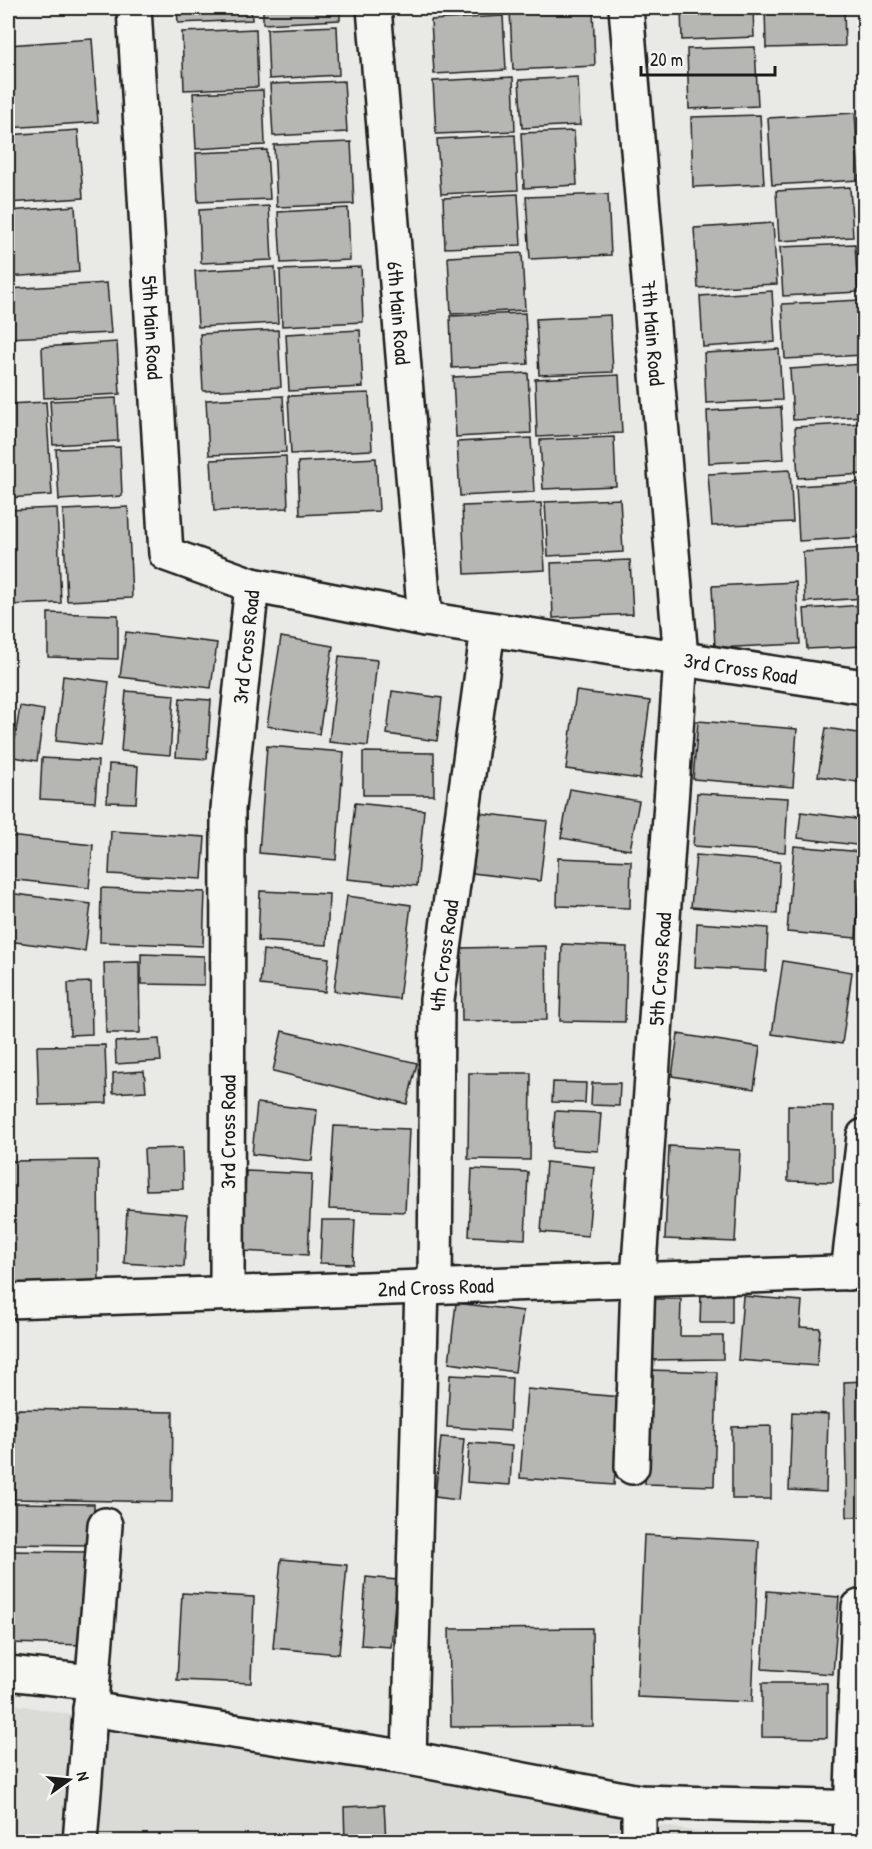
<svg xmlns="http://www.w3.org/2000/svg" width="872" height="1849" viewBox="0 0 872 1849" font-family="'Patrick Hand',sans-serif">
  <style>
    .built { fill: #dadad6 }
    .building { fill: #b6b6b3; stroke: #1c1c1c; stroke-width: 1.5 }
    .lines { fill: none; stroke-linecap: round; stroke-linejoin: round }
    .minor-casing { stroke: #1c1c1c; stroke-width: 38 }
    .minor { stroke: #f6f6f2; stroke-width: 33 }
    .labels { text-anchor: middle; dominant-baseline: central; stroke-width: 6; stroke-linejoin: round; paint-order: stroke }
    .street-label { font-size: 21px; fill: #1c1c1c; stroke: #f6f6f2 }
  </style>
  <rect width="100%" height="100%" fill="#e9e9e5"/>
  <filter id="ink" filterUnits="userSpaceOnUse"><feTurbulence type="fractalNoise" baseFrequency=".0167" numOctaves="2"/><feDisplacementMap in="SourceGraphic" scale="12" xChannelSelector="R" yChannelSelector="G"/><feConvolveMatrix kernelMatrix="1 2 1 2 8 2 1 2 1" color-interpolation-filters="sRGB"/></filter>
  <g filter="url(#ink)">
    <path class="built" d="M8,1703L746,1841H8Z"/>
    <path class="building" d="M177,8H251L252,20L178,23Z
      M263,8H340V20L263,24Z
      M427,8H504V10L428,14Z
      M593,8L595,66L513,70L510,12Z
      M681,8H753L754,37L682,40Z
      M765,8H844L845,46L766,48Z
      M503,16L506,70L434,74L431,20Z
      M337,26L339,75L269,79L267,29Z
      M256,29L258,87L184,90L182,32Z
      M92,39L98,122L8,128V45Z
      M755,47L758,106L689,109L687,49Z
      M513,77L515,131L436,134L433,81Z
      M578,77L580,125L522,128L519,80Z
      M344,81L347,132L273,136L270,84Z
      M263,90L265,145L196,149L193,93Z
      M855,113L859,180L772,185L768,118Z
      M760,115L764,184L693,187L691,117Z
      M78,130L83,198L8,203V135Z
      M574,131L577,185L524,188L521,133Z
      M515,135L518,190L441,194L437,139Z
      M351,142L354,204L277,207L274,145Z
      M267,150L270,199L198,202L196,153Z
      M850,187L853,237L779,241L776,191Z
      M518,194L521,245L445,248L443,198Z
      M608,194L611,255L530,259L526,197Z
      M75,206L79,272L8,277V211Z
      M269,206L272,260L201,263L199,210Z
      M348,208L350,260L281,263L278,212Z
      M773,223L777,284L698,288L694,228Z
      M855,244L858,292L783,296L780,247Z
      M522,253L525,310L451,314L448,257Z
      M275,267L278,323L198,327L195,271Z
      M361,267L363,322L282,326L280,270Z
      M107,283L111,333L8,338V289Z
      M772,291L775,342L703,347L700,296Z
      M861,300L864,355L785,359L782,304Z
      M525,313L528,364L452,368L450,316Z
      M610,315L613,372L539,375L536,319Z
      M278,330L281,387L203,391L200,334Z
      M360,330L363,387L289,391L286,334Z
      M117,342L120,394L44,398L42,347Z
      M779,349L782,400L706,403L704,353Z
      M864,364V416L793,420L790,369Z
      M528,373L531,433L456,437L453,377Z
      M619,375L622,433L537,437L535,379Z
      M369,393L372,450L291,454L288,396Z
      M283,396L286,452L209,455L206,400Z
      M116,398L118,441L53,445L50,401Z
      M46,402L52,495L8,498V404Z
      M781,407L784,459L709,463L707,411Z
      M864,423V474L798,478L795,427Z
      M614,437L616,486L543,489L540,440Z
      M531,438L534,492L460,496L457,442Z
      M120,447L122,496L59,500L56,449Z
      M286,456L288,508L214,511L211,460Z
      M376,458L379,511L300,515L298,462Z
      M790,470L793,522L712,526L708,474Z
      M864,482V537L799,541L796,486Z
      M620,499L623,552L548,556L545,502Z
      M541,503L545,570L465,574L462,506Z
      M128,507L132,598L67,601L63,510Z
      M57,508L61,603L8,605V510Z
      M864,548V598L805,602L803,552Z
      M630,560L633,614L553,618L551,563Z
      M796,582L800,644L715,648L712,586Z
      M864,605V646L807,649L804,609Z
      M48,613L118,615V659L48,657Z
      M126,632L217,643L211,688L120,677Z
      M281,637L333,646L319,734L267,726Z
      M339,656L377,660L368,746L329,742Z
      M63,676L109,682L101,746L56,741Z
      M126,691L174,695L170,755L121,751Z
      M392,691L442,698L437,741L387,734Z
      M576,691L650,701L640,779L566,769Z
      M180,698L211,700L207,759L176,757Z
      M20,706L44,710L37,761L8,756V738L15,739Z
      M698,721L797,729L793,787L693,779Z
      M826,728L864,734V783L818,776Z
      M267,746L344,752L336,860L259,853Z
      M363,752L434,753V795H363Z
      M42,758L98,761L95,802L40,799Z
      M109,764L138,766L136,803L107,802Z
      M570,789L639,801L630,850L561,838Z
      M697,793L788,798L785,852L693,846Z
      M355,803L424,810L417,886L347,879Z
      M471,812L547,821L540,881L464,872Z
      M801,812L864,820V846L798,838Z
      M111,831L205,837L202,879L109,874Z
      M8,836L93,845L89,888L8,879Z
      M794,846L862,852L856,938L787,932Z
      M696,855L780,862L777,914L691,907Z
      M558,858L631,861L630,908L557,906Z
      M101,888L205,892L203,946L100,942Z
      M260,891L329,894L327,945L258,941Z
      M8,893L91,904L85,951L8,941Z
      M347,896L411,905L399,999L334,991Z
      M697,923L768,928L766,971L695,967Z
      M562,944L627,947L625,1022L560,1021Z
      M546,946L547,1020L462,1021L461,948Z
      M263,950L329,958L325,992L260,985Z
      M141,954L204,956V985L141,984Z
      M783,961L852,972L842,1044L772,1034Z
      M139,962L140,1033H106L104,963Z
      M8,966H10L11,1015H8Z
      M91,982L92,1034L70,1035L68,983Z
      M282,1031L417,1063L407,1104L273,1071Z
      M678,1034L760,1047L754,1089L672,1076Z
      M159,1039L161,1061L116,1064L115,1042Z
      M105,1045L107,1103L39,1105L37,1046Z
      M144,1071L146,1091L113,1093V1073Z
      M469,1073H531L530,1160L468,1159Z
      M553,1082L586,1083L585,1103L552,1102Z
      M592,1083H620L619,1106L591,1105Z
      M257,1103L317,1110L312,1161L252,1154Z
      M788,1105L833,1106V1182L788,1181Z
      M555,1111L601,1113L598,1151L552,1148Z
      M334,1126L409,1129L405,1212L329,1209Z
      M669,1146L740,1150L735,1242L665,1239Z
      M182,1148L183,1189L146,1190L144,1149Z
      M98,1160L99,1286H8V1161Z
      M546,1162L594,1167L588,1236L541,1232Z
      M472,1169L528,1172L525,1239L469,1236Z
      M246,1171L312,1174L308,1255L242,1251Z
      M127,1209L187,1214L184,1267L124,1263Z
      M322,1220H355L353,1264L320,1263Z
      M701,1293L732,1294V1323H700Z
      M743,1296L802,1301L800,1327L820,1328L817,1366L738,1360Z
      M649,1299H681L680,1336H723V1359L650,1360Z
      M456,1303L523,1311L515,1372L449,1363Z
      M649,1370L717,1372L714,1486L645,1484Z
      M450,1375L512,1378L510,1431L447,1427Z
      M864,1381V1517H847L844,1382Z
      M527,1389L621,1397L614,1485L520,1478Z
      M16,1409L173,1412L172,1502L14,1499Z
      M792,1412L828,1414L826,1492L789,1490Z
      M771,1426V1499H732V1427Z
      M441,1437L464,1439L458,1500L435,1497Z
      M469,1443L512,1446L510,1485L467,1482Z
      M8,1503L94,1504V1545L8,1544Z
      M644,1535L759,1541L752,1702L637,1697Z
      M8,1551L87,1552L85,1645L8,1643Z
      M281,1559L347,1565L339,1654L273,1648Z
      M366,1577L397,1580L391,1647L361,1645Z
      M767,1591L839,1597L833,1674L762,1669Z
      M182,1593L254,1597L251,1683L177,1680Z
      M592,1628L593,1726L451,1727L449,1629Z
      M762,1683H827V1738L762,1737Z
      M384,1805L386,1842H345L344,1807Z"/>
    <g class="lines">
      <defs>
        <g id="minor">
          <path id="s1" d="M134,8L166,554L252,585L425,619L864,687"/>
          <path id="s2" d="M374,8L425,619"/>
          <path id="s3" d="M626,8L681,658L638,1279L632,1467"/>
          <path d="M848,1273L864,1136"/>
          <path id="s4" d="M435,1287L437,1000L488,629"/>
          <path id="s5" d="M227,1294L228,809L252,585"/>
          <path id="s6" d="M8,1301L864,1272"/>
          <path d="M8,1673L91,1682"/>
          <path d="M90,1709L409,1758L639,1802L864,1808"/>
          <path d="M409,1758L422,1286"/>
          <path d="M639,1802V1842"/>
          <path d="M80,1842L105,1525"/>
          <path d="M850,1842L859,1607"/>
        </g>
      </defs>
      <use href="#minor" class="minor-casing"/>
      <use href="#minor" class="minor"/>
    </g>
  </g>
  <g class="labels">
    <g class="street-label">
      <text stroke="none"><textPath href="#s2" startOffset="306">6th Main Road</textPath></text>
      <text stroke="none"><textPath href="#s1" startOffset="320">5th Main Road</textPath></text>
      <text stroke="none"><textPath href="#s3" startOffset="326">7th Main Road</textPath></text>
      <text stroke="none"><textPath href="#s5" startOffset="648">3rd Cross Road</textPath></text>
      <text stroke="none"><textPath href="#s1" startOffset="1134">3rd Cross Road</textPath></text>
      <text stroke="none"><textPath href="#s4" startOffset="332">4th Cross Road</textPath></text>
      <text transform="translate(660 969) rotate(-86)">5th Cross Road</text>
      <text stroke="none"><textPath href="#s5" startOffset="162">3rd Cross Road</textPath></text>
      <text stroke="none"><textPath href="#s6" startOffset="428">2nd Cross Road</textPath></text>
    </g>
  </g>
  <rect width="872" height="1849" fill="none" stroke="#f6f6f2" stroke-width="30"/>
  <rect x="15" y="15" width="842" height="1819" fill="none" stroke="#1c1c1c" stroke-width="2" filter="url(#ink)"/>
  <g transform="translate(69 1780) rotate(75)" stroke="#f6f6f2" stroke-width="4.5" paint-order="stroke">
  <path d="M0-4.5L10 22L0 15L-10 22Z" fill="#1c1c1c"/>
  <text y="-9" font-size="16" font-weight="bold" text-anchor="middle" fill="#1c1c1c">N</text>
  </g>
  <path d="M641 66v9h134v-9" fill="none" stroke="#1c1c1c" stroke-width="3"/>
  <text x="650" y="66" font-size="18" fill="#1c1c1c" stroke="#f6f6f2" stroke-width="4.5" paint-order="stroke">20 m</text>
</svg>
